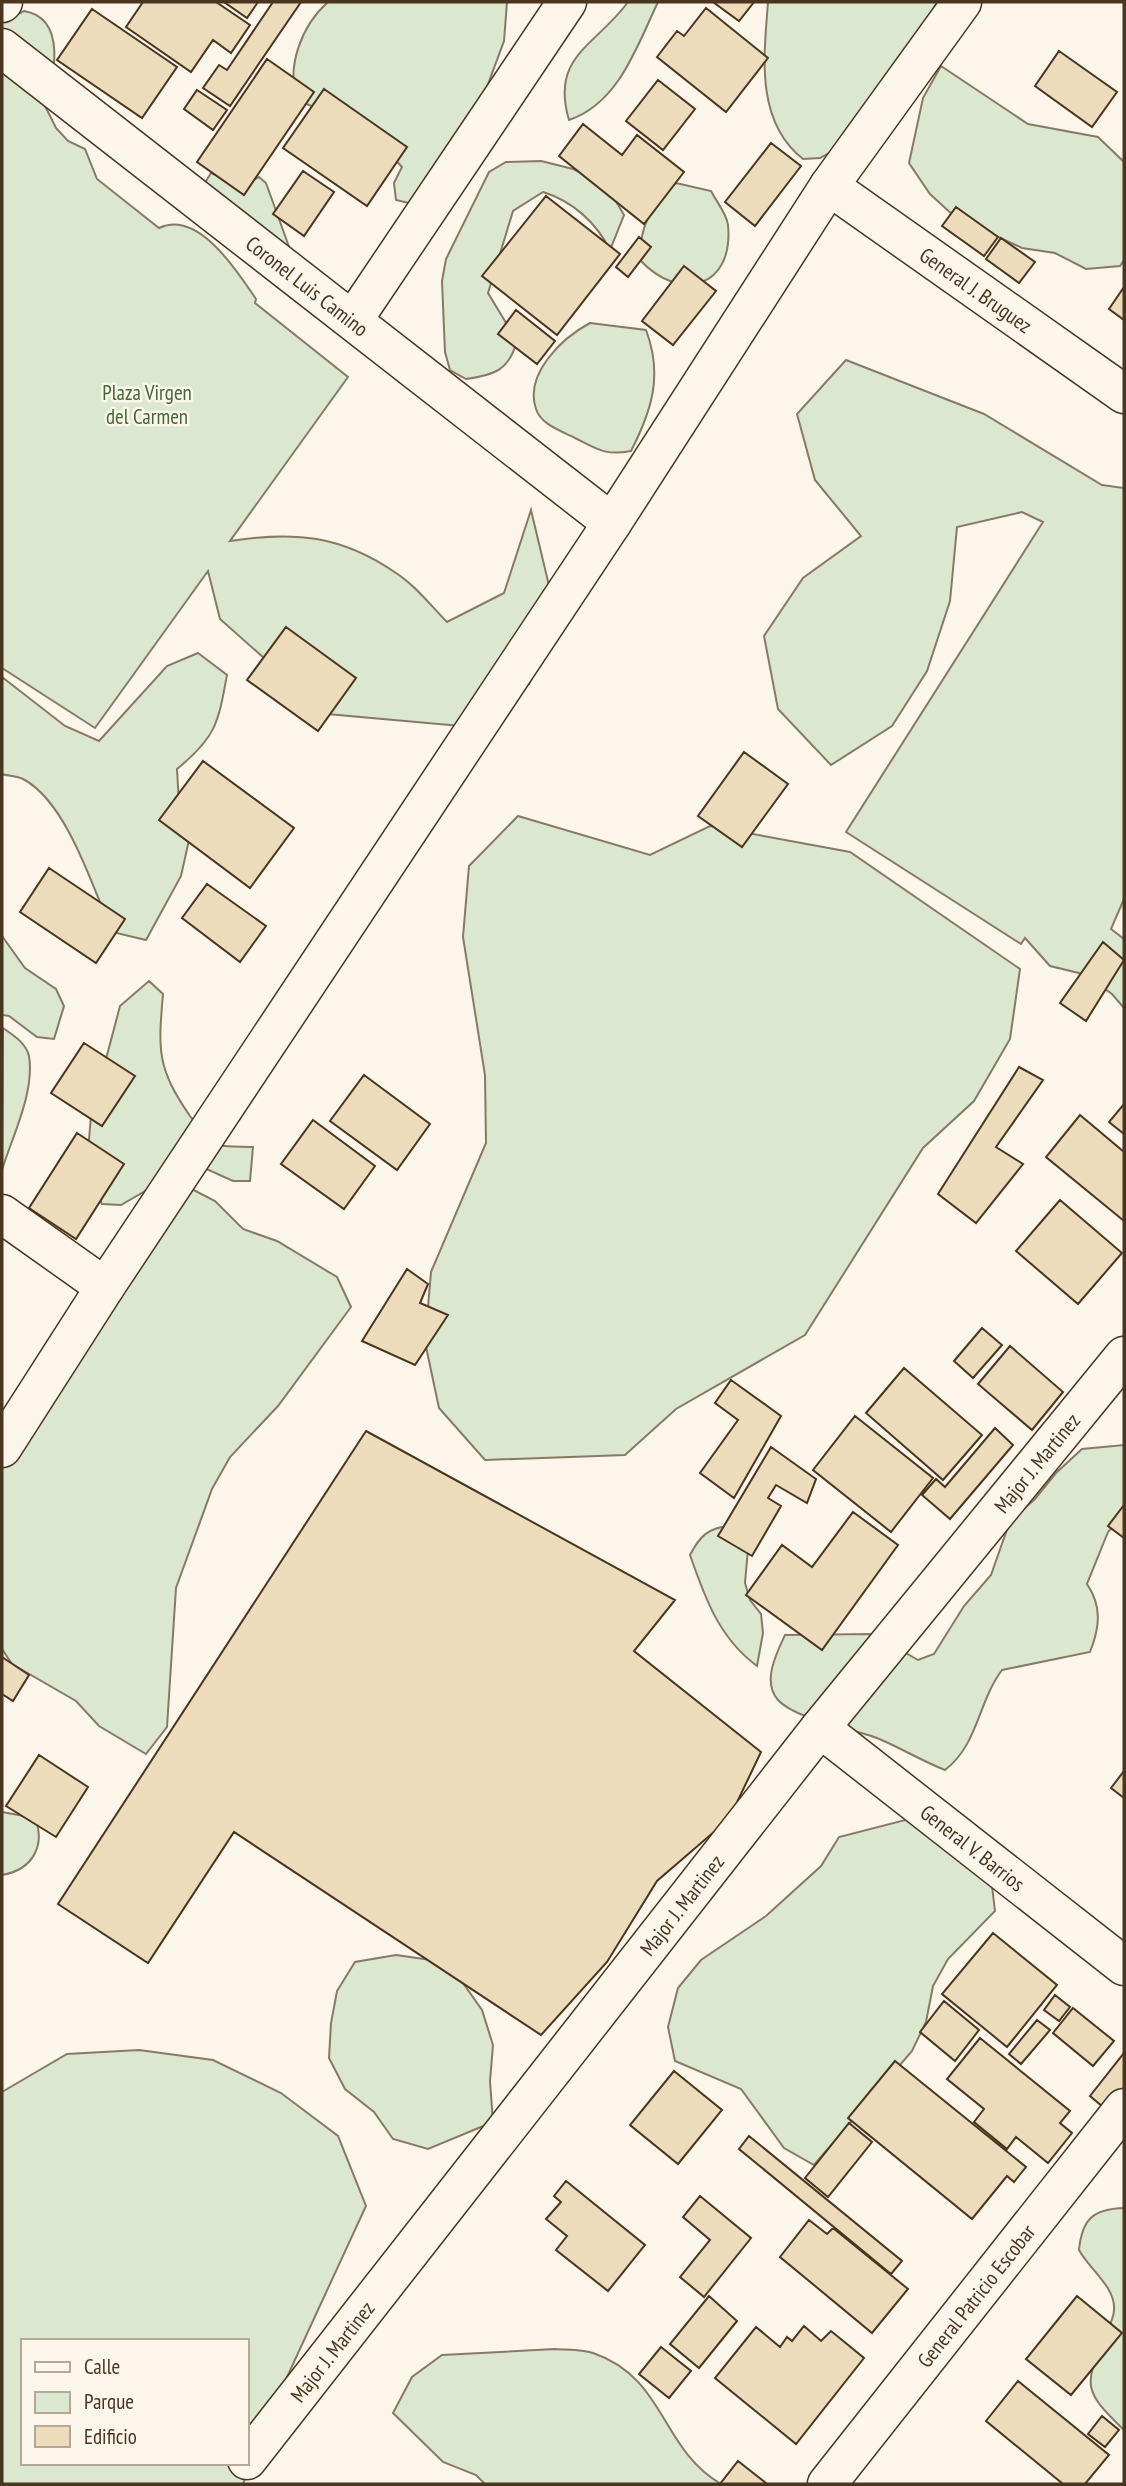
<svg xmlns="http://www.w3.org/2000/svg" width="1126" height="2486" viewBox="0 0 1126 2486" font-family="'PT Sans Narrow',sans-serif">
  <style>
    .green { fill: #dce7d0; stroke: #887966; stroke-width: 2; fill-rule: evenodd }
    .building { fill: #ecdcbc; stroke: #4a3520; stroke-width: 2 }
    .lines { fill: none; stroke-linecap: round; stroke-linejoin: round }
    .minor-casing { stroke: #4a3520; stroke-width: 41 }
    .minor { stroke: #fbf6e9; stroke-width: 38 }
    .labels { text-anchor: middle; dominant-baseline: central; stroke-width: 5; stroke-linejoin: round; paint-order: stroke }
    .street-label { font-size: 21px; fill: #4a3520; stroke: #fbf6e9 }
    .park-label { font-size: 21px; fill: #436837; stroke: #fbf6e9 }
  </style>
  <rect width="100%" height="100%" fill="#fbf6e9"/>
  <path class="green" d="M328,2H507L504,41L478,111L413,204L396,200L394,183L402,167C375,136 335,115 297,100C286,66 302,25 328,2Z
    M628,2H658C637,46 619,103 569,120C550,56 596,46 628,2Z
    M768,2H937L923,29L838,148L820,158L803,159C755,121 764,56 768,2Z
    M24,11C67,18 55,77 44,104L56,128L68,141L85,149L97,179L159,228C198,209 237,271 256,299L255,303L348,377L230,541C294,531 341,535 396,573C415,585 431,606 447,622L504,593L531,510L556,615L529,684L472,727L327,714L220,619L208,571L95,728L2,668V22Z
    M941,66L1028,124L1098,137L1124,162V260L1120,266L1086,269L1055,253L1022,248L955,217L930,194L909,163L923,98Z
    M541,161L573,169L606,184L624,215L610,250C596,222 572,201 543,192L513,211L488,293L517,341C509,370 495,375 466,379L450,370L445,352L442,281L446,259L489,172L506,162Z
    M211,173L243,186L259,177L266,183L292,255L203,197L206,181Z
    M676,183L711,191C716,201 727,214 728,225C734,288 680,303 640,260C639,230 651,201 676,183Z
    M590,323L646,330C663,375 652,410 631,451C605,456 597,449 575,438C562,431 541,425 536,409C524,374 562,338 590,323Z
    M846,360L984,414L1102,485L1124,488V899L1111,929L1124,939V1008L1112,994L1083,974L1050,966L1025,938L1021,944L846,832L1043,522L1022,512L957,527L950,601L927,671L892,726L831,765L778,709L764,636L803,578L861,536L815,480L797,414Z
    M198,653L227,675C218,724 216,737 177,769L179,804L189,840L181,876L146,940L112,932C93,888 67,802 23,779C17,776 8,776 2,774V677L65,726L99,741L167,666Z
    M518,816L650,855L710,826L850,852L1020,969L1010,1039L974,1101L923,1148L805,1335L676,1409L625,1455L485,1460L439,1408L425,1342L431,1272L486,1143L485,1075L463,937L469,866Z
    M2,936L25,968L56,989L64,1006L54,1039L37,1037L9,1016L2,1015Z
    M149,981L163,994C158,1051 157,1068 190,1116C197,1125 204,1139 215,1144C225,1148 243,1146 253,1147L250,1181H233L200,1166L183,1169L121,1205L102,1204L94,1188L88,1151L91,1116L120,1006Z
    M3,1028C13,1035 26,1043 29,1056C35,1092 12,1137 2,1170Z
    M186,1186L215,1201L243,1229L277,1241L337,1277L351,1307L278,1406L230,1457L212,1489L176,1588L167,1727L146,1754L99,1726L76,1701L12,1664L2,1649V1431Z
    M1124,1445V1514L1108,1532L1087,1584C1102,1606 1100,1627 1090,1652L1002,1670C978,1702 978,1745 945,1770C922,1761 901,1748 877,1738C851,1728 795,1719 778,1700C762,1682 776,1654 785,1635L873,1634L918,1660L934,1654L964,1606L991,1575L1010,1521L1035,1499L1056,1473L1082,1449Z
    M729,1526L748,1549L745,1583L750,1600L761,1614L763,1633L757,1666C719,1638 705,1598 690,1555C700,1536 708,1528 729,1526Z
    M2,1812L35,1818C46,1846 32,1870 2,1875Z
    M909,1819L991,1878L995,1911L948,1959L933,1986L926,2022L912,2051L814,2165L784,2148L741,2089L675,2061L668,2027L678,1988L701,1960L766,1916L821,1866L839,1837Z
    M396,1955L431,1960L460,1979L482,2010L493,2045L490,2081L493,2122L428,2149L393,2139L374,2112L345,2089L329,2058L331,2023L337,1991L355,1962Z
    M139,2050L213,2060L281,2093L338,2136L366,2206L269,2416L243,2484H2V2092L67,2054ZM23,2341H247V2463H23Z
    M1124,2208V2430C1084,2391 1083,2387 1105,2336C1108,2329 1114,2318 1114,2310C1116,2287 1089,2269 1079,2250C1082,2219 1093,2209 1124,2208Z
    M555,2349C567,2350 581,2349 593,2353C666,2378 660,2448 721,2484H485L476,2475L443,2462L393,2413L412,2377L442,2355Z"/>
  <path class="building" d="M143,2H216L250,25L231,53L213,40L191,72L126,27Z
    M224,2H258L247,18Z
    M273,2H301L230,106L203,88L219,65L227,70Z
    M713,2H754L739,21Z
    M706,8L768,58L726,112L657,57L677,31L684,36Z
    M92,9L177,67L142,118L57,60Z
    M1059,51L1117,92L1092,127L1035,86Z
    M267,59L314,92L244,195L197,162Z
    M658,80L695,109L663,150L626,121Z
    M324,89L407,147L367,206L283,148Z
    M197,90L227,110L213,130L184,109Z
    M583,124L622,155L637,135L684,172L644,224L559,156Z
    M771,143L801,166L755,226L725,202Z
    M303,171L334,192L304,236L273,214Z
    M546,196L620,254L557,335L482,276Z
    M956,207L998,237L984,256L942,226Z
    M639,237L651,247L628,277L616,267Z
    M1001,238L1035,262L1019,283L986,259Z
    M684,266L716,291L673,345L642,321Z
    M1124,287V320L1109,309Z
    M516,310L555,341L537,364L498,334Z
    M286,627L356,678L318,731L247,680Z
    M744,752L788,784L742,847L698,816Z
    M203,761L294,828L250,888L159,820Z
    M49,868L125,919L96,963L20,912Z
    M207,884L266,926L240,962L182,918Z
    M1103,942L1124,960L1086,1021L1060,1003Z
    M84,1043L135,1076L102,1126L51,1093Z
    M1019,1067L1043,1080L996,1147L1023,1164L976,1223L938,1194Z
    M364,1075L430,1124L397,1170L330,1121Z
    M1124,1104V1134L1109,1122Z
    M1080,1115L1124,1152V1221L1046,1157Z
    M313,1120L375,1166L344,1209L281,1164Z
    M77,1133L124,1164L76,1239L29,1208Z
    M1060,1200L1122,1253L1078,1304L1016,1251Z
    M407,1269L428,1284L420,1303L448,1315L415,1365L362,1341Z
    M982,1328L1002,1345L973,1378L954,1361Z
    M1010,1346L1063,1392L1032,1430L978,1384Z
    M904,1368L982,1435L943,1480L866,1413Z
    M731,1380L781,1416L734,1498L700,1473L738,1420L715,1403Z
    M855,1416L933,1478L891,1532L813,1470Z
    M995,1428L1013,1445L950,1519L922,1495L936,1479L945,1487Z
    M366,1431L675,1600L634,1651L761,1752L729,1819L657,1881L607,1962L541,2035L234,1832L148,1963L58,1904Z
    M771,1447L816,1479L807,1503L776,1485L768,1498L781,1506L752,1556L718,1536Z
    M1124,1505V1538L1108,1526Z
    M853,1512L898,1545L822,1650L746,1595L782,1545L812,1567Z
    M2,1657L29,1675L13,1701L2,1694Z
    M39,1755L88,1787L56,1837L6,1806Z
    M1124,1771V1798L1111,1788Z
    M993,1933L1057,1985L1007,2047L942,1994Z
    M1055,1995L1070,2007L1059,2021L1044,2010Z
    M944,2001L979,2030L955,2061L920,2032Z
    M1073,2008L1114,2041L1093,2066L1053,2033Z
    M1037,2020L1050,2030L1021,2064L1009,2054Z
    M980,2038L1070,2111L1060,2123L1072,2133L1048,2163L1016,2137L1007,2149L974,2122L984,2109L947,2079Z
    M1124,2053V2105L1115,2117L1090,2096Z
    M895,2061L1026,2167L1014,2182L1007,2176L972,2219L848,2118Z
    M674,2071L722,2110L678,2164L630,2125Z
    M849,2123L872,2142L828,2197L805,2178Z
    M749,2136L902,2261L891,2274L739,2149Z
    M566,2181L645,2245L608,2291L556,2250L567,2236L546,2219L561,2202L554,2196Z
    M700,2196L751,2238L704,2297L680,2277L710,2240L683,2217Z
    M809,2220L827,2234L833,2228L908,2289L872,2333L780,2257Z
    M709,2296L737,2321L699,2368L670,2344Z
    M1077,2296L1122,2333L1071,2395L1026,2359Z
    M804,2326L821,2341L831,2331L864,2358L796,2444L715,2378L756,2327L780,2347L787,2337L792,2341Z
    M661,2347L691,2371L669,2398L639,2374Z
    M1018,2381L1109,2455L1085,2484H1063L986,2421Z
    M1102,2416L1119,2430L1105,2447L1088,2434Z
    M738,2461L766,2483L765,2484H720Z"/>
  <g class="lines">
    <defs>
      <g id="minor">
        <path d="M2,3L3,2"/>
        <path id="s1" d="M2,48L612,523"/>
        <path id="s2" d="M829,186L1124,394"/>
        <path d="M353,320L567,2"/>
        <path d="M2,1214L105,1287"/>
        <path d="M2,1448L105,1287L612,523L829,186L962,2"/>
        <path id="s3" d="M820,1728L1124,1966"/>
        <path id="s4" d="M247,2460L820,1728L1124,1356"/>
        <path id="s5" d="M827,2484L1124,2108"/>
      </g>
    </defs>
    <use href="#minor" class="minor-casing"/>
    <use href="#minor" class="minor"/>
  </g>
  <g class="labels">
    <g class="street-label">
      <text stroke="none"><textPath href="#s1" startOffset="387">Coronel Luis Camino</textPath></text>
      <text stroke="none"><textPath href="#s2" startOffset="180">General J. Bruguez</textPath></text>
      <text stroke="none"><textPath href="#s4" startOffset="1272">Major J. Martinez</textPath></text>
      <text stroke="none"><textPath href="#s3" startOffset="194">General V. Barrios</textPath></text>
      <text stroke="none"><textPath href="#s4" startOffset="705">Major J. Martinez</textPath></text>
      <text stroke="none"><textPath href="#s5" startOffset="240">General Patricio Escobar</textPath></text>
      <text stroke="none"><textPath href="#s4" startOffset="138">Major J. Martinez</textPath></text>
    </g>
    <g class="park-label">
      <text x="147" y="392">Plaza Virgen<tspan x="147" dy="24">del Carmen</tspan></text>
    </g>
  </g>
  <rect width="1126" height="2486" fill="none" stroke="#4a3520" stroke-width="7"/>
  <rect x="21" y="2339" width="228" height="126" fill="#fbf6e9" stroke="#b4a999" stroke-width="2"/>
  <rect x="35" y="2362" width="35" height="10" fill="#fbf6e9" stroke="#b4a999" stroke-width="2"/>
  <text x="84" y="2374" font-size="21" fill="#4a3520">Calle</text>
  <rect x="35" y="2392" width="35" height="21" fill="#dce7d0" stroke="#b4a999" stroke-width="2"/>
  <text x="84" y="2409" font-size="21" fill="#4a3520">Parque</text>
  <rect x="35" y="2426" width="35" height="21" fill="#ecdcbc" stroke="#b4a999" stroke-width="2"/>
  <text x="84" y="2444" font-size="21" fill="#4a3520">Edificio</text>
</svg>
